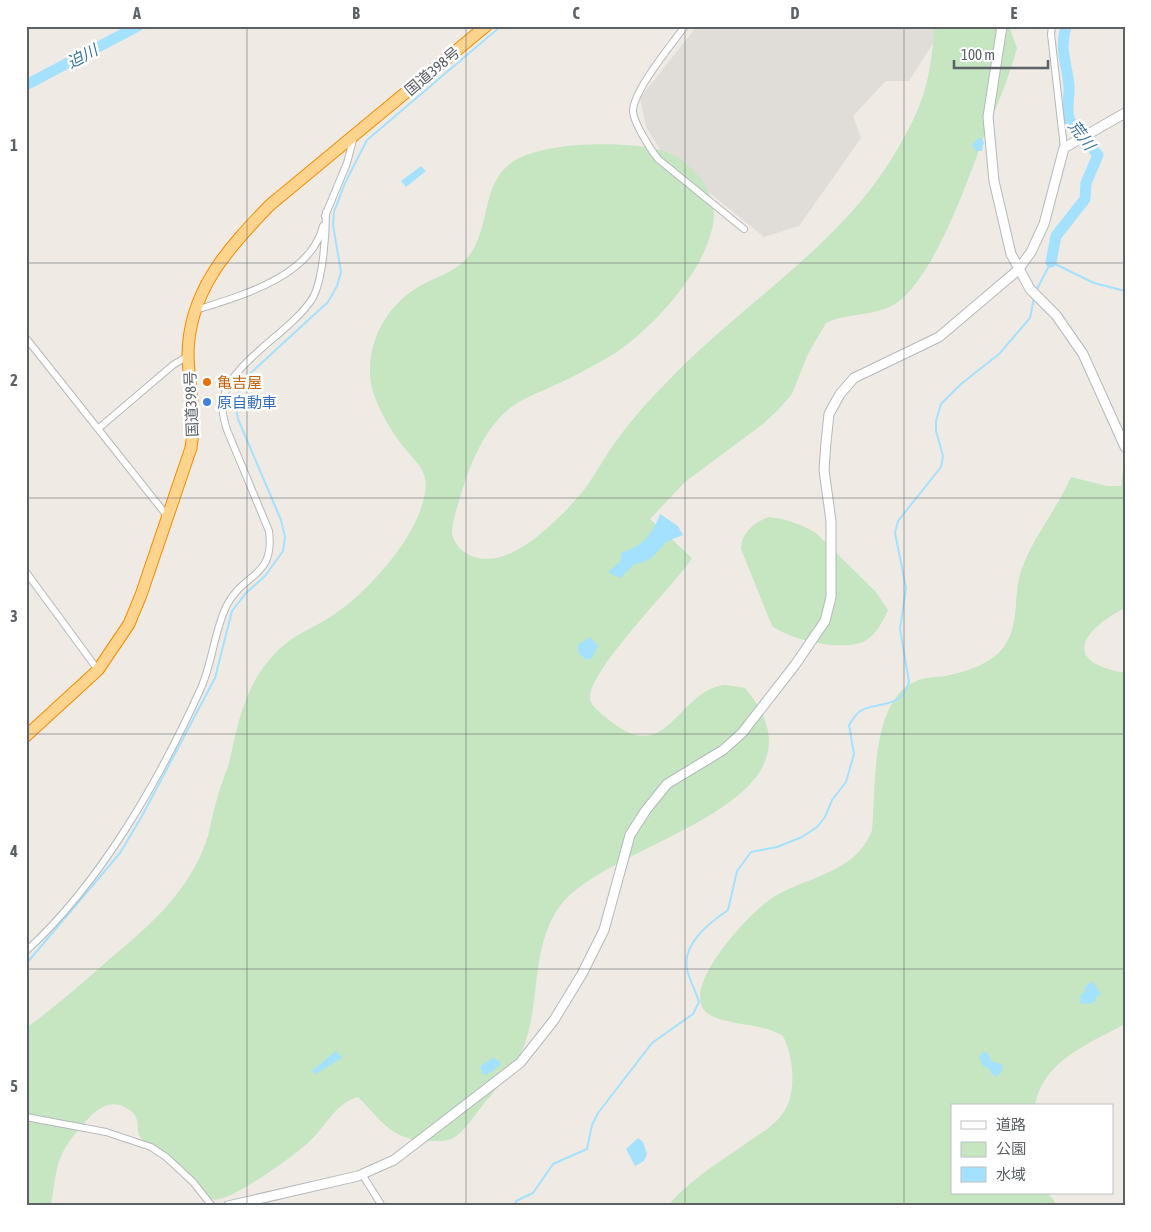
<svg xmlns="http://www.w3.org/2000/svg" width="1151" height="1232" viewBox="0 0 1151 1232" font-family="'Asap Condensed','Noto Sans JP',sans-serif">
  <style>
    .industrial { fill: #e0ddd9 }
    .green { fill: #c5e6c1 }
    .water { fill: #a4e1ff }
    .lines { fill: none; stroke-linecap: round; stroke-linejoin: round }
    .stream { stroke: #a4e1ff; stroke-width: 2 }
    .river { stroke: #a4e1ff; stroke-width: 11 }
    .street-casing { stroke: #b5b8bb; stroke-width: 8 }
    .secondary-casing { stroke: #b3b8bc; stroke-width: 11 }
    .highway-casing { stroke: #f38c00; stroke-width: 13 }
    .street { stroke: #fff; stroke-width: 6 }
    .secondary { stroke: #fff; stroke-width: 9 }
    .highway { stroke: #fdd48d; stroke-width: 11 }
    .grid { fill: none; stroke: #5c6165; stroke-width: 1; stroke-opacity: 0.55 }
    .food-dot { fill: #e8710a; stroke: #fff; stroke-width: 2 }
    .shop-dot { fill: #3f7fe0; stroke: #fff; stroke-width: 2 }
    .labels { text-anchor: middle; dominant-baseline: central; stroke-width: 5; stroke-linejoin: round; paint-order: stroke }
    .street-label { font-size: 15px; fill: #5c6165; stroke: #fff }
    .food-label { font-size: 15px; fill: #c56008; stroke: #fff; text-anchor: start }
    .shop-label { font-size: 15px; fill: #366cbe; stroke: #fff; text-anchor: start }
    .water-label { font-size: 16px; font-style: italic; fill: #3b77a0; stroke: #fff }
    .neatline { fill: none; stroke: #5c6165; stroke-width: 2 }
    .grid-label { font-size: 16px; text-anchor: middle; font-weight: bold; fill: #5c6165 }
  </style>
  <rect width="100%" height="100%" fill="#efebe4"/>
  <path class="industrial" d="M697,26H931L939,34L909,81H886L853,116L861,138L799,226L764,237L665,157L646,127L640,98Z"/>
  <path class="green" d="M935,26H1009L1017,48C1009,78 996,108 984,137C967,182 936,273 898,302C877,317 849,312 826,323L808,354L792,394L778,410L763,424L685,482L650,519L692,558C677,583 580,678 591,702C595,710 607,718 613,723C667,765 678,692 723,685C729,685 739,687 745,688C844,806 608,840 560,906C532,945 540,993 527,1037C520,1061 503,1081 487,1100C479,1109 465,1131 455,1137C447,1142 437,1141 429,1141C391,1140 383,1122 358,1097C336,1103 327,1124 312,1139C296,1155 241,1194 220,1199C217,1200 208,1199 205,1198C192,1192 194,1177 183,1168C170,1158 152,1152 141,1138C136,1132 139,1126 137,1120C135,1114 133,1112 128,1109C111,1098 98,1108 86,1121C55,1156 58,1162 51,1206H26V1028C54,1008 79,986 105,963C148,927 191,891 208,836C211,824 213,811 217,799C220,787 225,775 229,763C237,729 242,697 263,668C281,643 297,635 322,622C359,602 408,548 421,508C434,470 418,467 399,441C388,426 375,403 371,384C365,345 385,307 418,287C437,276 458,272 471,253C490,225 482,184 511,163C541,141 626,141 661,150C673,153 684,161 693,170C704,181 714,198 714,215C712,265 652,330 612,355C590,368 567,380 544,390C532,395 521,400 510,408C480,433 467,472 457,508C455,514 452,526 452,533C454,546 465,555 478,558C503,563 528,545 546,529C561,516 578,499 589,483C599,468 607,453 617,440C632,419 649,400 667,382C737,308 828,254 885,169C898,149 913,124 921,101C930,78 932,51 935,26Z
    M1125,452V608C1106,617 1062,647 1098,665C1106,669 1116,671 1125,673V1024C1090,1043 1042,1061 1035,1106H952V1193H1048L1058,1206H668C690,1179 720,1162 748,1142C761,1133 777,1124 785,1110C797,1090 793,1055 783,1036C764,1022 716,1026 704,1010C684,984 747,916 768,901C802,876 855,876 872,830C876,789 870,700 916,681C925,677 937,677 946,676C967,671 989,665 1003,648C1019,627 1014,602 1019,578C1029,541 1056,512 1071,477L1107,486H1121Z
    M769,517C786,519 801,524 816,533L876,592L888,610C883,621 877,634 865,641C844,652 790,640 772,626L741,549C741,533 754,522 769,517Z"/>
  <path class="water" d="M980,137L984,142L982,151H976L972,145Z
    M421,166L426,171L406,187L401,181Z
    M660,514L678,526L683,535C677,538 668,540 664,544C656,554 649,563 635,564L620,578L608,572L620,562L622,552C643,547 652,534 660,514Z
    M590,637L598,646L592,658L586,660L578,652V645Z
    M1092,981L1101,994L1097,996L1095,1002L1090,1004L1083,1003L1081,1005L1080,996L1085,991V987Z
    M336,1051L342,1058L315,1074L312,1071Z
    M983,1052H987L991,1061L1003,1065L1002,1070L997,1077L991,1073L990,1069L983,1066L979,1057Z
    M493,1058L500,1061V1065L487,1075L482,1073L480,1066Z
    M638,1138L643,1142L647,1154L644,1161L635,1166L626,1149Z"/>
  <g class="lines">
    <path class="stream" d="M1036,291L1051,262L1094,283L1125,291
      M26,964L120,853L142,816L215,678L232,611L246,593L265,576L283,551L285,537L281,520L238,419L235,403L244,379L328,302L337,286L341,272L333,225L334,212L345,183L367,140L501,26
      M515,1206L516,1201L533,1193L553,1164L587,1149L592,1125L598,1113L652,1043L693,1014L699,1002C696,992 691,983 688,973C679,946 709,923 728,910L737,871L751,852L777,847L802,837L817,827L825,817L832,800L846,782L854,754L849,725C852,721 855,715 859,712C872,701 902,711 909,682L900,629L906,588L895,533L898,521L941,467L943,456L936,431V421L941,404L961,384L999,354L1030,318L1034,298"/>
    <path class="river" d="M26,85L138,26
      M1051,262L1056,236L1085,199L1086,183L1098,155L1070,121C1065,109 1070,98 1069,86C1067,62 1059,52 1066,26"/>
    <defs>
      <path id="street" d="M685,26C672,44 633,91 633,111C633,122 651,150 658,159L744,229
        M1052,26L1051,34L1064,148
        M325,216L347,163L354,136
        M196,310C240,296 311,277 323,226
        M26,338L168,517
        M99,428L173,365L188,356
        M26,572L98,670
        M26,951C100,884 160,779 201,688C213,661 214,631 227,605C244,572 275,578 269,531L227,430C224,420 221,410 223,399C232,361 291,332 312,299C323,282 326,233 326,212
        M26,1117L106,1132L151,1147L166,1157L193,1182L212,1206
        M362,1174L382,1206"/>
      <path id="secondary" d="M1002,26L988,117L994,181L1011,254L1030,289L1056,315L1083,354L1125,447
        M228,1206L358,1176L394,1160L520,1063L554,1020L582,974L604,930L630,835L646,810L667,784L723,750L742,733L795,665L825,621L831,597V521L824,470L826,442L829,414L840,394L854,378L939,337L1018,270L1031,252L1044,224L1064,148L1125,113"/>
      <path id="highway" d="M26,736L98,670L129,624L141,595L191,448C197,416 189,387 188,356C188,292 228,248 270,205L486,26"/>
    </defs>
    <use href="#street" class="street-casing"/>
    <use href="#secondary" class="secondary-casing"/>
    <use href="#highway" class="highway-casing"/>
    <use href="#street" class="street"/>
    <use href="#secondary" class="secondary"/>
    <use href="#highway" class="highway"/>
  </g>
  <path class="grid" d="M247,26V1206M466,26V1206M685,26V1206M904,26V1206M26,263H1125M26,498H1125M26,734H1125M26,969H1125"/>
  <circle class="food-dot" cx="207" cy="382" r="5"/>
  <circle class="shop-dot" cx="207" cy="402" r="5"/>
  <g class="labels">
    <g class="street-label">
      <text transform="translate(432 71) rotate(-40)">国道398号</text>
      <text transform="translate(191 404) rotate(-92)">国道398号</text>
    </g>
    <g class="food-label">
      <text x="217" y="382">亀吉屋</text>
    </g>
    <g class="shop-label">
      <text x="217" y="402">原自動車</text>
    </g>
    <g class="water-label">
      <text transform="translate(82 56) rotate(-28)">迫川</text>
      <text transform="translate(1082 135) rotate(53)">荒川</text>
    </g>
  </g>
  <rect width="1151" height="1232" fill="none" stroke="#ffffff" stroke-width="55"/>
  <rect x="951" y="1104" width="162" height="90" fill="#ffffff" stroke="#bec0c1"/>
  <rect x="961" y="1121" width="25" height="8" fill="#ffffff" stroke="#bec0c1"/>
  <text x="996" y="1130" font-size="15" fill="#5c6165">道路</text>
  <rect x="961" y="1142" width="25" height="15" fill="#c5e6c1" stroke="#bec0c1"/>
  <text x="996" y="1154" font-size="15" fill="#5c6165">公園</text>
  <rect x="961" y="1167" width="25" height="15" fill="#a4e1ff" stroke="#bec0c1"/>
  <text x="996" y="1180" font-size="15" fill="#5c6165">水域</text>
  <path d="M954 60v8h94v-8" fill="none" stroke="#5c6165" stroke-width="2.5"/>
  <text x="961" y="60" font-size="15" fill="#5c6165" stroke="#ffffff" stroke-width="4" paint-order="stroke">100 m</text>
  <rect x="28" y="28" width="1096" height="1176" class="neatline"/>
  <g class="grid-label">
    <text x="137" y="19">A</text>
    <text x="356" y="19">B</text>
    <text x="576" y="19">C</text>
    <text x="795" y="19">D</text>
    <text x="1014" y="19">E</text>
    <text x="14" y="151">1</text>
    <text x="14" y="386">2</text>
    <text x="14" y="622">3</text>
    <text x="14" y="857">4</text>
    <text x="14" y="1092">5</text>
  </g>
</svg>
